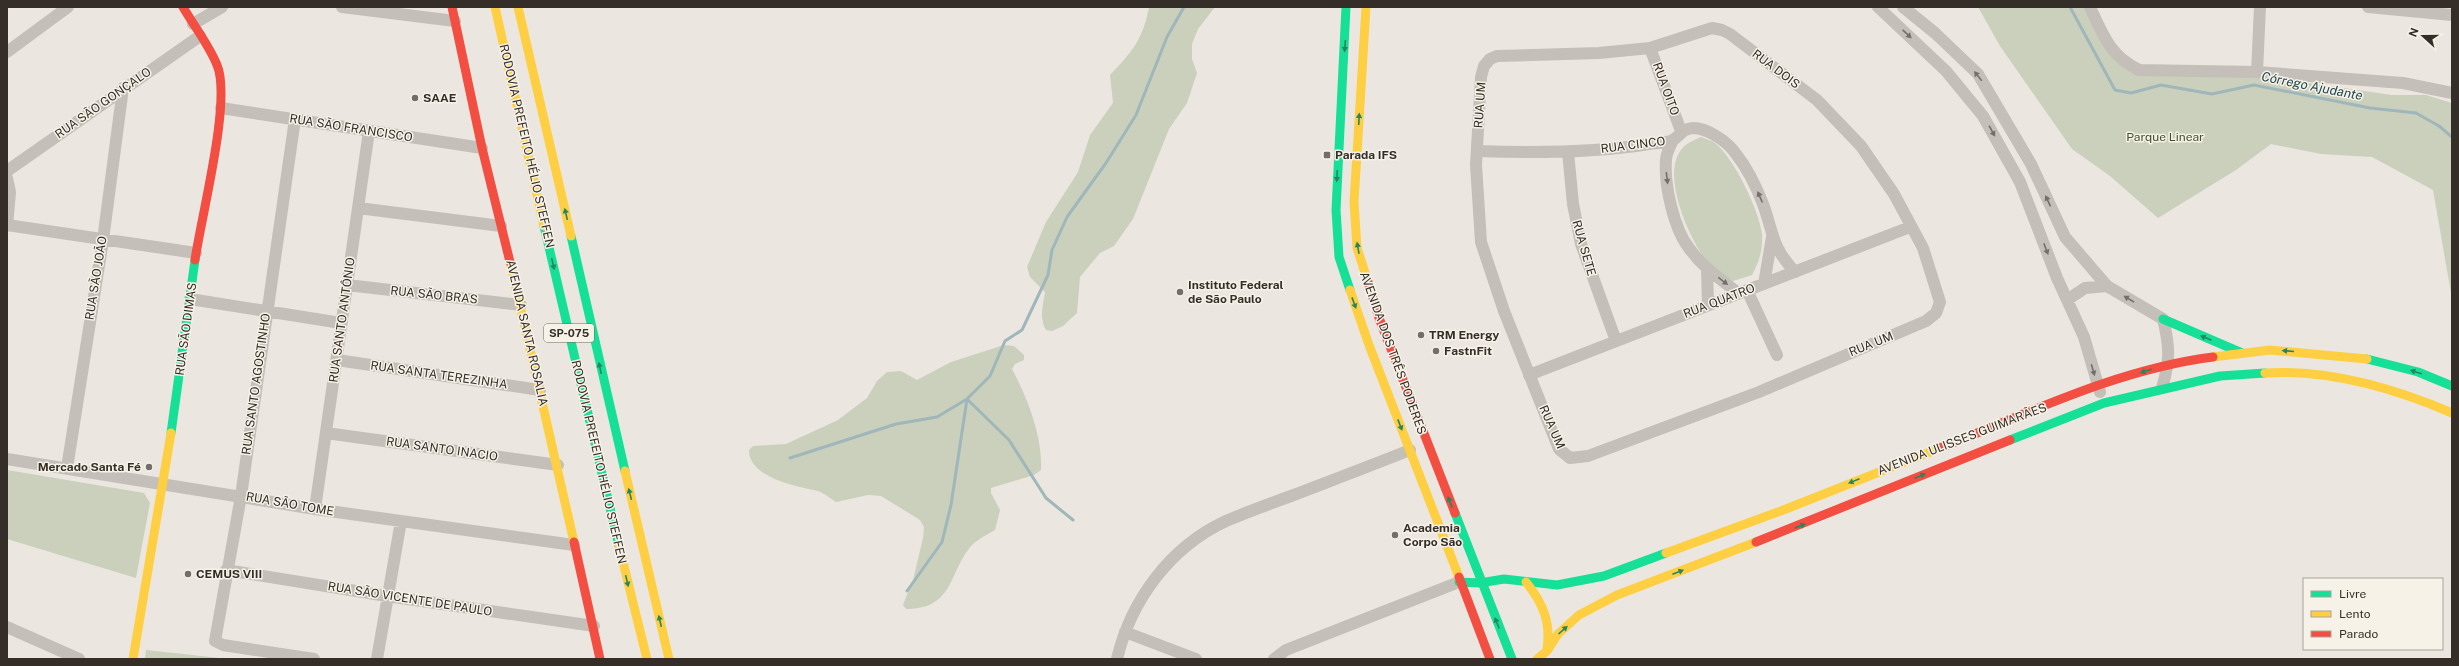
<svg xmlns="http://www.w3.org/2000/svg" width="2459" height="666" viewBox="0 0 2459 666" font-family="'Public Sans',sans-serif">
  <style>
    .green { fill: #cad0bc }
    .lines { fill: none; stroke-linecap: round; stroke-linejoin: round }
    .stream { stroke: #9fb7ba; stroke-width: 3 }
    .street { stroke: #c4bfb9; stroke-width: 12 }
    .fast { stroke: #16e098; stroke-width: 9 }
    .slow { stroke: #ffcf43; stroke-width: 9 }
    .jam { stroke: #f24e42; stroke-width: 9 }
    .oneway { fill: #756f69 }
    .oneway2 { fill: #258660 }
    .poi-dot { fill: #746e68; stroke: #f7f2e8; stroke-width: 1.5 }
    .labels { text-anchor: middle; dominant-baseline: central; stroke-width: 3; stroke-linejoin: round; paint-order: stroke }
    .shield { fill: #f7f2e8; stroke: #6e6862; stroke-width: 1 }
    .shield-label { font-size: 11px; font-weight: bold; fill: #342d28 }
    .street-label { font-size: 12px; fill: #342d28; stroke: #f7f2e8 }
    .poi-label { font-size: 12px; font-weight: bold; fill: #342d28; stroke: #f7f2e8; text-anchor: start }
    .park-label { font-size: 12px; fill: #40502e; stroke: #f7f2e8 }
    .water-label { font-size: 13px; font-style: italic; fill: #224951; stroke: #f7f2e8 }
  </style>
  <rect width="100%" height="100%" fill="#ebe7e0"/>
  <path class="green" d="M1149,7H1215L1198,29L1192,44V59L1197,73L1187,103L1169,129L1133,219L1114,246L1100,253L1080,277L1077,313L1063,326L1052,331L1046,330C1039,318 1043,305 1045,292L1030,277L1027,267L1046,222L1078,172L1090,135L1113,103L1110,75C1132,52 1143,39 1149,7Z
    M1978,7H2087L2121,63L2252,75L2392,95H2426L2452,103V299L2433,190L2372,157L2321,154L2271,144L2236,170L2158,218L2110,176L2072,149L2000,46Z
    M1701,137C1705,139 1711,140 1715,143C1734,158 1759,210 1762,234C1763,250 1759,262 1752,275L1733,281C1727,278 1718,275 1714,271C1693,249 1662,181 1679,153C1684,144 1692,141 1701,137Z
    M1004,345L1014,346L1024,355V360L1015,364L1012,369C1027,397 1043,437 1041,470L1034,475L991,488V493L1000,510L995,530C988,534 978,539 972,545C948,572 955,609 906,609L903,605L913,580L923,538L924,527L920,520L881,496L868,495L836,502C831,499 824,493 818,491C796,486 749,478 749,450L753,446L786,444L838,420L867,398L877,381L887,372L901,371L917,380L951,362Z
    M7,470L144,493L150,503L136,578L7,539Z
    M146,650L229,659H145Z"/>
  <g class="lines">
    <path class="stream" d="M2070,7L2115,90L2131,93L2161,85L2212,94L2254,85L2370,108L2416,113L2439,126L2452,137
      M967,399L1009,440L1046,498L1073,520
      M790,458L896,424L937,417L967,399L990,376L1005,341L1022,330L1048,275L1052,250L1067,217L1106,163L1136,115L1167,37L1184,7
      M907,591L942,542L951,505L967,399"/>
    <path class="street" d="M342,7L455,21
      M1878,7L1946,71L1983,116L2020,182L2057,278L2084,337L2100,392
      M1903,7L1935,33L1978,74L2031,164L2065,237L2107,286L2163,319C2170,347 2170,361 2162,388
      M2090,7C2103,35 2110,56 2139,70L2257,72L2403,83L2452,93
      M2368,7L2452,15
      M193,24L222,7
      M1712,28L1722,30L1730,34L1817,100L1861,146L1894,194L1923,248L1940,302L1936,313L1926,321L1759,392L1588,456L1570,458L1559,449L1504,311L1481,242L1476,165L1481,77L1484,66L1490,59L1497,56L1599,53L1650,48Z
      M1650,48L1681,131
      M7,52L68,7
      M2257,72L2260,7
      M221,108L482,148
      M295,119L241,496L215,641L223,645L314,659
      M1673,140C1670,146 1666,154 1666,160C1664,185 1674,229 1689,248C1702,267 1721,279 1738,293
      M1477,151C1534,153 1593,153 1649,144C1656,143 1668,143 1673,140C1681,135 1682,129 1693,128C1708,128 1728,142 1736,154C1748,169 1756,186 1763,204C1774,234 1771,246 1795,272
      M1568,152L1573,204L1581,244L1616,341
      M7,171L200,36
      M7,178L10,192L7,226
      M358,208L501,226
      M7,225L196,253
      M1707,269L1708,305
      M1764,284L1772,237
      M347,285L521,305
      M1747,290L1777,355
      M190,299L341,323
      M2067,300L2085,288L2107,286
      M337,360L540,390
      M1529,375L1910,227
      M326,433L558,465
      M7,459L315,509L574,545
      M67,468L103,240L123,88
      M315,509L369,131
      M226,570L387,596L594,626
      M7,627L79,659
      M1125,632L1196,659
      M377,659L401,521
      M1117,659C1131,600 1170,547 1226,521C1247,512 1269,504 1291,496C1330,481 1370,466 1410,450
      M1274,659L1286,650L1459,582"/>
    <path class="fast" d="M1346,7L1336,210L1339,257L1350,290
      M544,226L619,546
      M571,236L625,471
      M2163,319L2242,353
      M2367,359L2418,372L2452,386
      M171,433L195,260
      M2010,440L2104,403L2220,376L2265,373
      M1455,513L1512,659
      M1459,582L1480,583L1504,579L1557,585L1604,576L1666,553"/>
    <path class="slow" d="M495,7L544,226
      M518,7L571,236
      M1366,7L1354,202L1357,248L1368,282
      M510,262L574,542
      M1350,290L1369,345L1459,577
      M2213,357L2270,350L2367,359
      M2265,373C2329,369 2394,388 2452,413
      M625,471L669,659
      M619,546L647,659
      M1666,553L1786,509L1940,448
      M1526,582C1543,603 1551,622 1547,649
      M133,659L171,433
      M1537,659L1547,651L1558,634L1579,615L1617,595L1756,542"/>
    <path class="jam" d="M183,7C194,26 209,45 217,65C232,100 201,217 195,260
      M452,7L482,148L510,262
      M1368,282L1379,318L1455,513
      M1940,448C2029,413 2118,369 2213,357
      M574,542L600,659
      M1756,542L2010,440
      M1459,577L1490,659"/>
  </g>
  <defs><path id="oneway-solid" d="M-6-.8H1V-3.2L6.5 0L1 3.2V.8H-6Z"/></defs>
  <g class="oneway">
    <use href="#oneway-solid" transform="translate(1907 34) rotate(43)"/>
    <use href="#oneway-solid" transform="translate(1978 76) rotate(-128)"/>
    <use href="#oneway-solid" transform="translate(1992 131) rotate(61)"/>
    <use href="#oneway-solid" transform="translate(1667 178) rotate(83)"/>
    <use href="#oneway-solid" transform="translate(1760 197) rotate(-113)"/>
    <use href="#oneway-solid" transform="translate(2048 201) rotate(-115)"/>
    <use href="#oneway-solid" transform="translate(2046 249) rotate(69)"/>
    <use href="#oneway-solid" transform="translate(1723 281) rotate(38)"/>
    <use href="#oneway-solid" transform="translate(2129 299) rotate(-149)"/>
    <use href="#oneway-solid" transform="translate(2093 370) rotate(74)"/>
  </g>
  <g class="oneway2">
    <use href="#oneway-solid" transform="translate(1345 46) rotate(94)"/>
    <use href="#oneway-solid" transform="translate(1359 119) rotate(-87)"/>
    <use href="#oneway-solid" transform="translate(1337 176) rotate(93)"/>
    <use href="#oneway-solid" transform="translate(566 214) rotate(-103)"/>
    <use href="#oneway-solid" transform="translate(1358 248) rotate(-100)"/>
    <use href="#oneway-solid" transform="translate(553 264) rotate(77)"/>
    <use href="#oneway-solid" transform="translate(1354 303) rotate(70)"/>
    <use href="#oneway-solid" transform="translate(2206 338) rotate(-157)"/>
    <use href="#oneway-solid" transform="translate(2288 351) rotate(-175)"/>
    <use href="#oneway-solid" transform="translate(600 368) rotate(-102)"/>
    <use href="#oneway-solid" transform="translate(2146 371) rotate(163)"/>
    <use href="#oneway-solid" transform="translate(2416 372) rotate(-163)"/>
    <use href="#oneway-solid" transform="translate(1400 425) rotate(69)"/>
    <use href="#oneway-solid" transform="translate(1920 476) rotate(-22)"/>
    <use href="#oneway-solid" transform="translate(1854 481) rotate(158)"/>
    <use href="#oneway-solid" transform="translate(630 494) rotate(-104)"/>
    <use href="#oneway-solid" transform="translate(1450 502) rotate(-111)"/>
    <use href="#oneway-solid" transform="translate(1800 526) rotate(-21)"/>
    <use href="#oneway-solid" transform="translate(1678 572) rotate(-21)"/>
    <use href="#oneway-solid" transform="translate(627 581) rotate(77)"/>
    <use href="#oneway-solid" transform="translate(660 621) rotate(-103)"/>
    <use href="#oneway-solid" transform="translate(1497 623) rotate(-112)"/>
    <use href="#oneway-solid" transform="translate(1563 630) rotate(-42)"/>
  </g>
  <g class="poi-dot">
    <circle cx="415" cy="98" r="4"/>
    <rect x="1323" y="151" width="8" height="8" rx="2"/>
    <circle cx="1180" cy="292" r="4"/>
    <circle cx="1421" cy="335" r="4"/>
    <circle cx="1436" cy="351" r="4"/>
    <circle cx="149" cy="467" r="4"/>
    <circle cx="1395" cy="535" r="4"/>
    <circle cx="188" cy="574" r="4"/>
  </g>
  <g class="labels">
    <rect class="shield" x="544" y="324" width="50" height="18" rx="3"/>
    <g class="shield-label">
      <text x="569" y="333">SP-075</text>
    </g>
    <g class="street-label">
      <text transform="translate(1776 69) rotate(37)">RUA DOIS</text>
      <text transform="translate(1666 89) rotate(70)">RUA OITO</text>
      <text transform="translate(103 103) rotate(-35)">RUA SÃO GONÇALO</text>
      <text transform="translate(1480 105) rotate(-86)">RUA UM</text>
      <text transform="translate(351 128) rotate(9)">RUA SÃO FRANCISCO</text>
      <text transform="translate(1633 145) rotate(-7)">RUA CINCO</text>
      <text transform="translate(527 146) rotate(77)">RODOVIA PREFEITO HÉLIO STEFFEN</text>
      <text transform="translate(1584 248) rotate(74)">RUA SETE</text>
      <text transform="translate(96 278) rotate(-81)">RUA SÃO JOÃO</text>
      <text transform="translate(434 295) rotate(6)">RUA SÃO BRAS</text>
      <text transform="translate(1719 301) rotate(-21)">RUA QUATRO</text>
      <text transform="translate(342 320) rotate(-82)">RUA SANTO ANTÔNIO</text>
      <text transform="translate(186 329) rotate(-82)">RUA SÃO DIMAS</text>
      <text transform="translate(527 333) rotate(77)">AVENIDA SANTA ROSALIA</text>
      <text transform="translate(1871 344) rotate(-22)">RUA UM</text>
      <text transform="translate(1393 353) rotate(70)">AVENIDA DOS TRÊS PODERES</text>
      <text transform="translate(439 375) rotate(8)">RUA SANTA TEREZINHA</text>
      <text transform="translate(256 384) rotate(-82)">RUA SANTO AGOSTINHO</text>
      <text transform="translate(1552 427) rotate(66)">RUA UM</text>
      <text transform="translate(1962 439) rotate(-21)">AVENIDA ULISSES GUIMARÃES</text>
      <text transform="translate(442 449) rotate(8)">RUA SANTO INACIO</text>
      <text transform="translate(599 462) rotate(77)">RODOVIA PREFEITO HÉLIO STEFFEN</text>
      <text transform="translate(290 504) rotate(10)">RUA SÃO TOME</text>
      <text transform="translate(410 599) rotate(9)">RUA SÃO VICENTE DE PAULO</text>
    </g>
    <g class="poi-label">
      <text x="423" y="98">SAAE</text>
      <text x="1335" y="155">Parada IFS</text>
      <text x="1188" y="285">Instituto Federal<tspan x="1188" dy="14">de São Paulo</tspan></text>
      <text x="1429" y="335">TRM Energy</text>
      <text x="1444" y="351">FastnFit</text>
      <text x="141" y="467" text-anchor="end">Mercado Santa Fé</text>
      <text x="1403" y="528">Academia<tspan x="1403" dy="14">Corpo São</tspan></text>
      <text x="196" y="574">CEMUS VIII</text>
    </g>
    <g class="park-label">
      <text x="2165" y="137">Parque Linear</text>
    </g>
    <g class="water-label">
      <text transform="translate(2312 86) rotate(11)">Córrego Ajudante</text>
    </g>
  </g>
  <rect width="2459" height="666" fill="none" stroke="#342d28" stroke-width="16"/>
  <rect x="2303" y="578" width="140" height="72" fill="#f7f2e8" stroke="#a9a39b"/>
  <rect x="2311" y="591" width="20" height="6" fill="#16e098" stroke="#a9a39b"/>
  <text x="2339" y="598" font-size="12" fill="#342d28">Livre</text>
  <rect x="2311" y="611" width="20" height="6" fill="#ffcf43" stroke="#a9a39b"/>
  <text x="2339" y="618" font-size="12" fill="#342d28">Lento</text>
  <rect x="2311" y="631" width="20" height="6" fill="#f24e42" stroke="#a9a39b"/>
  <text x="2339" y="638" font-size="12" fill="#342d28">Parado</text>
  <g transform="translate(2423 36) rotate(291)" stroke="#f7f2e8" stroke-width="3" paint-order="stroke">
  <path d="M0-3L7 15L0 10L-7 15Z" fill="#342d28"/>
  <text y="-6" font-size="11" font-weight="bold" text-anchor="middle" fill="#342d28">N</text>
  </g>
</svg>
